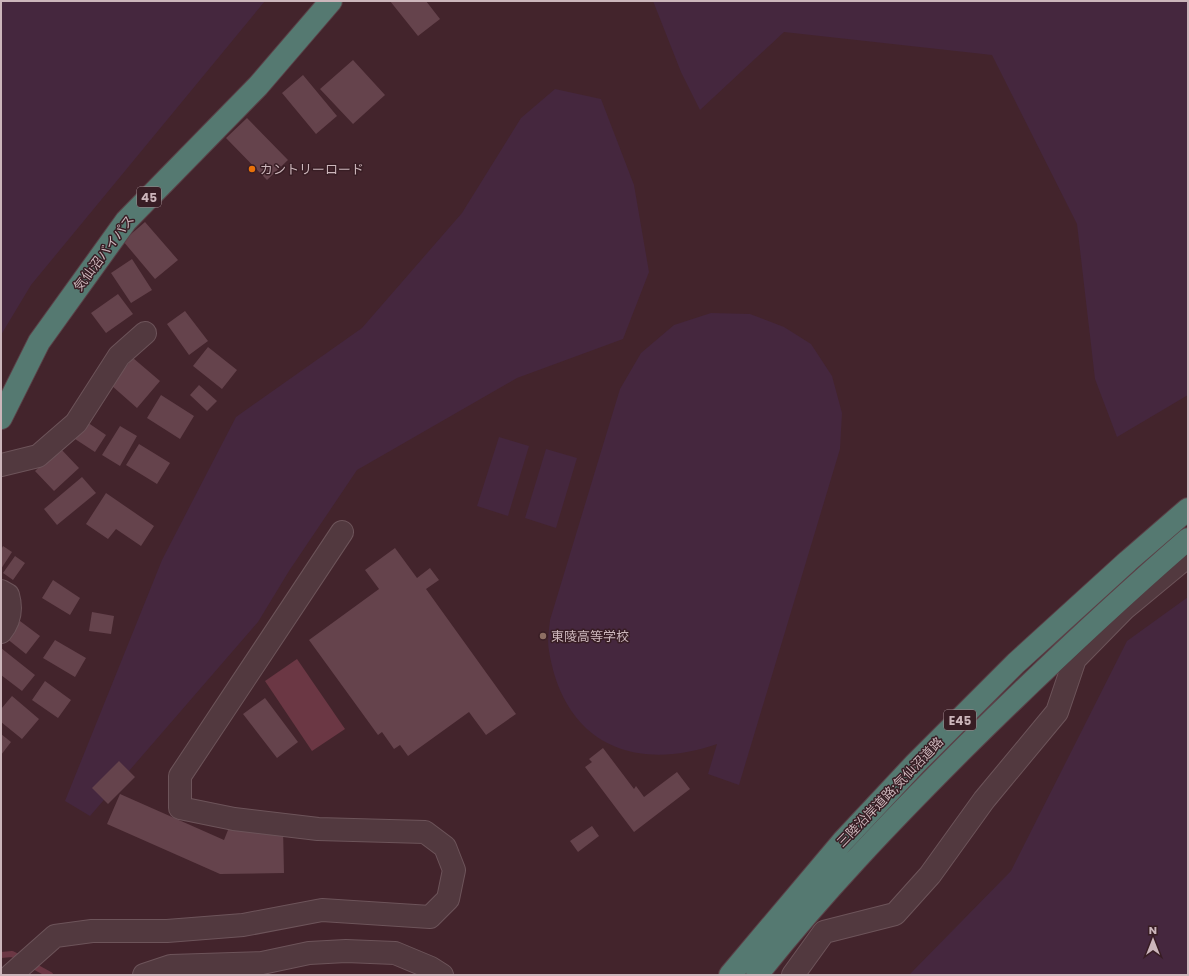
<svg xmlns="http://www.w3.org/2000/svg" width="1189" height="976" viewBox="0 0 1189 976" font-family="Poppins,'Noto Sans JP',sans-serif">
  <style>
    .green { fill: #45273e }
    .water { fill: #6b3744 }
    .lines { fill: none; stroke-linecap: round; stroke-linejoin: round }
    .stream { stroke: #6b3744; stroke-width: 6 }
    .building { fill: #65434c }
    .minor-casing { stroke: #6d545a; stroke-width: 24 }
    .highway-casing { stroke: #5a4047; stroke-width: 24 }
    .minor { stroke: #52393f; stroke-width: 22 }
    .highway { stroke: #557971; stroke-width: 22 }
    .food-dot { fill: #e8710a; stroke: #381d24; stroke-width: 1.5 }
    .education-dot { fill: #8d6e63; stroke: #381d24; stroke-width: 1.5 }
    .labels { text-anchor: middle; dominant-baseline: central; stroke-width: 3; stroke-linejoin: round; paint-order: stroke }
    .shield { fill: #381d24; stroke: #a0888e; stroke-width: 1 }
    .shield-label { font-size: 12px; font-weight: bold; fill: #ccb6bb }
    .poi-label { font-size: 13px; fill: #ccb6bb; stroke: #381d24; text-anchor: start }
    .street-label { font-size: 13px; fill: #ccb6bb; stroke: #381d24 }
  </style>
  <rect width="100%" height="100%" fill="#43242c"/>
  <path class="green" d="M1,1H265L31,285L1,335Z
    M653,1H1188V395L1117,437L1095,379L1077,224L992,55L784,32L700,110L681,72Z
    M555,89L601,99L634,185L649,272L623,339L517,378L357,470L289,571L258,622L90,816L65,801L162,560L236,417L362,328L462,213L521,118Z
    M711,313L750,314L784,327L811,344L832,376L842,413L840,449L739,785L708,774L717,744C633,773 564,743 549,651C547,641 549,630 550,620L620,389L641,353L674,325Z
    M499,437L529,446L508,516L477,506Z
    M546,449L577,458L556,528L525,518Z
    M1188,597V975H909L1011,871L1127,641Z"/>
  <path class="water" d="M297,659L345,729L312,751L265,681Z"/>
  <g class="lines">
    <path class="stream" d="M1,955L12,954L22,959
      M30,964L50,975"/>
  </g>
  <path class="building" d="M390,1H426L440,19L418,36Z
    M353,60L385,95L353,124L320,89Z
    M303,75L337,116L316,134L282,93Z
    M247,118L288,160L267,180L226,138Z
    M145,222L178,260L155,279L123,241Z
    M132,259L152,290L131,303L111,273Z
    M118,294L133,314L106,333L91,313Z
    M185,311L208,341L189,355L167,324Z
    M208,347L237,370L222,389L193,366Z
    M133,358L160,381L137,408L111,385Z
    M199,385L217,401L207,411L190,395Z
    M161,395L194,416L180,439L147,418Z
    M84,420L106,435L95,452L72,437Z
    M120,426L137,436L120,466L102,455Z
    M139,444L170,463L157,484L126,465Z
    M60,448L79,468L54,491L35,471Z
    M82,477L96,493L57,525L44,509Z
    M106,493L154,526L141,546L116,529L108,539L86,524Z
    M3,546L12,552L1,569V550Z
    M395,548L417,578L430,568L439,580L426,589L516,714L486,735L469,712L408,756L400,745L394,749L382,732L378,735L309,640L379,589L365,570Z
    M15,556L25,563L13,580L3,573Z
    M53,580L80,598L70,615L42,598Z
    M92,612L114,616L111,634L89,631Z
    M20,621L40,636L26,654L6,638Z
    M55,640L86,658L75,677L43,658Z
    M1,648L35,675L22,691L1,675Z
    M45,681L71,700L58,718L32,700Z
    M12,696L39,719L22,739L1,722V709Z
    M265,698L298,742L277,758L243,714Z
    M1,734L11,742L1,755Z
    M603,748L634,789L636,786L644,797L677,772L690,789L634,832L585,767L592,762L589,759Z
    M119,761L135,777L108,804L92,788Z
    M120,794L224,840L228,830L283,828L284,873L220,874L107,824Z
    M592,826L599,836L578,852L570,841Z"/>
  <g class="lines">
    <defs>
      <path id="minor" d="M1,465L38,456L76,423L119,356L145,333
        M1,591L8,595C12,609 10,621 1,632
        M11,975L55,936L92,931H167L243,925L322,910L430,917L448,899L454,870L445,847L425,832L318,829L234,819L180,808V776L342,532
        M144,975L171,966L262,963L309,953L346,951L395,953L431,968L442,975
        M793,975L824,932L895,914L930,875L984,800L1057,712L1075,659L1124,609L1188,556"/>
      <path id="highway" d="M1,418L39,342L126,221L258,86L331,1
        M730,975L843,841L915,764L1016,663L1128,561L1188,509
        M757,975C821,894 892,820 965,747C1037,676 1111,606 1188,539"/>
    </defs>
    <use href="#minor" class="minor-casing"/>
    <use href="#highway" class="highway-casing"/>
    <use href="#minor" class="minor"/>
    <use href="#highway" class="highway"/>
  </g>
  <circle class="food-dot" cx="252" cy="169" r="4"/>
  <circle class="education-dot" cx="543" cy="636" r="4"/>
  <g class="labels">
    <g class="shield">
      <rect x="137" y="187" width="24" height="20" rx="3"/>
      <rect x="944" y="710" width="32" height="20" rx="3"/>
    </g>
    <g class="shield-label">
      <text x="149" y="197">45</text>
      <text x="960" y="720">E45</text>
    </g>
    <g class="poi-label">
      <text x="260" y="169">カントリーロード</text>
      <text x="551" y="636">東陵高等学校</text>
    </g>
    <g class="street-label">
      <text transform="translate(104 253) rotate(-53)">気仙沼バイパス</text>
      <text transform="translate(890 792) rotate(-46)">三陸沿岸道路;気仙沼道路</text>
    </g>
  </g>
  <rect width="1189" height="976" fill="none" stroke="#ccb6bb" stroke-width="4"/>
  <g transform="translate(1153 940)" stroke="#381d24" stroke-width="3" paint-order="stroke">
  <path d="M0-3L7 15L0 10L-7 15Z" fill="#ccb6bb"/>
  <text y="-6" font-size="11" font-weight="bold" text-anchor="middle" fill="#ccb6bb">N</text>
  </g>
</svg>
